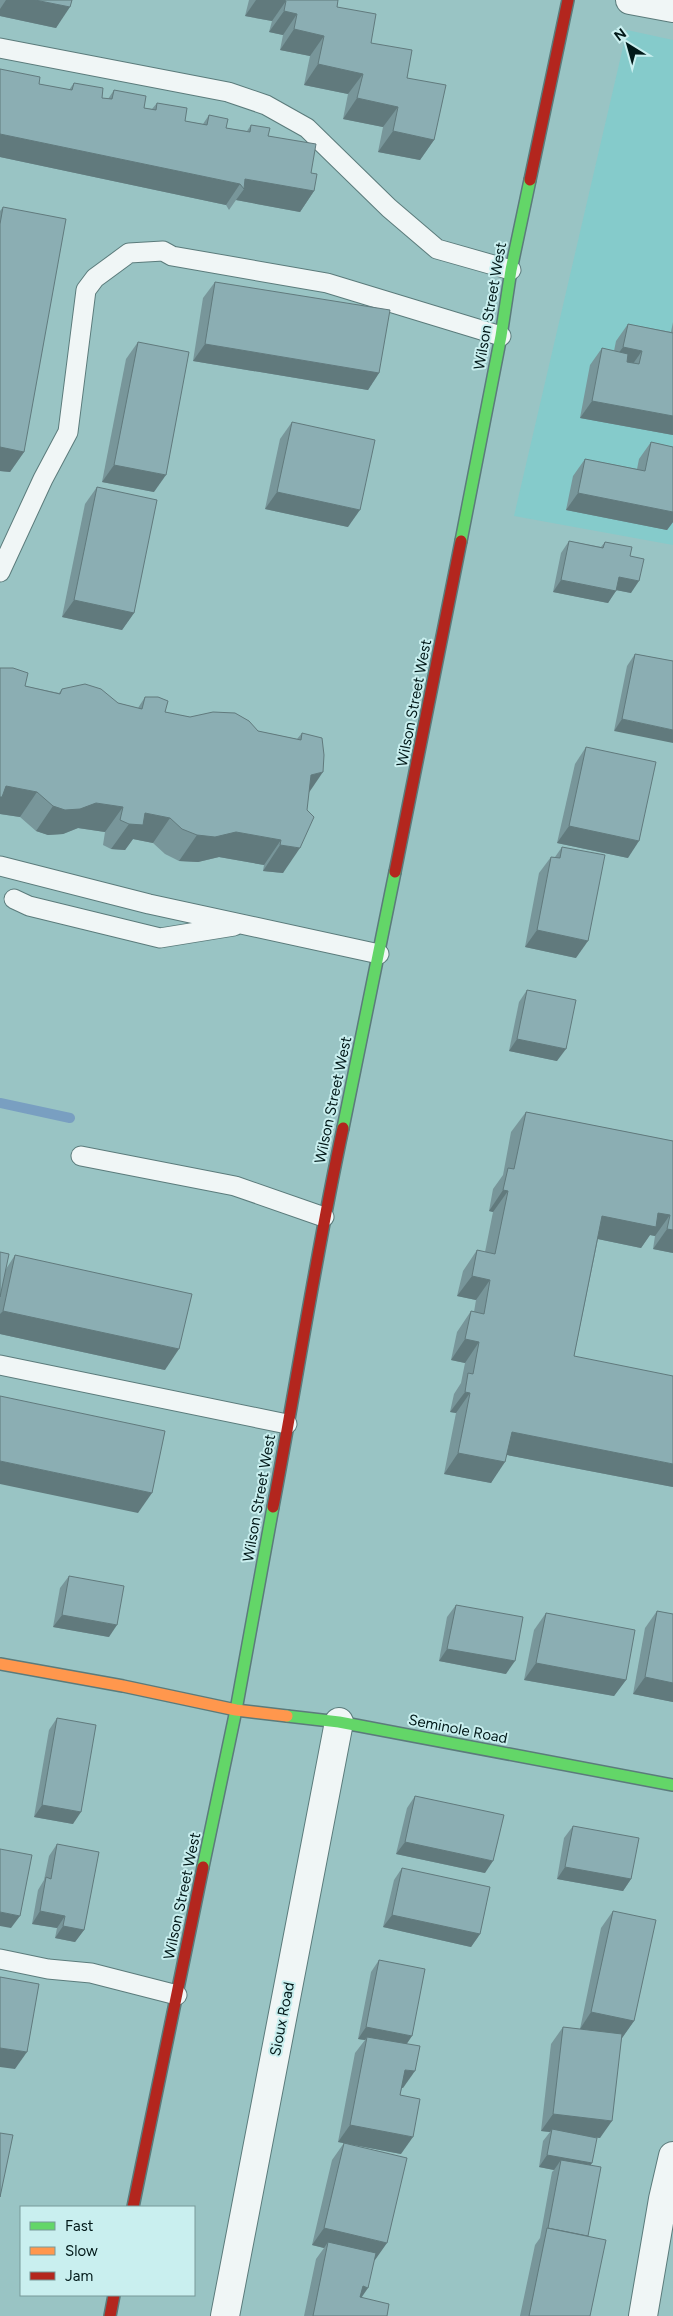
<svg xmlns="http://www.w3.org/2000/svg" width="673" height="2316" font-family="Figtree,sans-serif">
  <rect width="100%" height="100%" fill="#99c4c4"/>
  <path fill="#85cbcb" d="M627,30L673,40V545L514,516Z"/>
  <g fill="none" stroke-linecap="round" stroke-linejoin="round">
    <path stroke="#799fc1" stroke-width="10" d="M0,1103L70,1118"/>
    <g stroke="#5b7b7b" stroke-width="21">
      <g id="lane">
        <path d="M0,48L228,92L266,105L307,128L389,208L437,249L511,270"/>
        <path d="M0,572L43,479L68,432L86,290L95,278L129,253L163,251L172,256L327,283L501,336"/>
        <path d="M0,866L149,904L379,954"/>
        <path d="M14,899L29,906L160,938L234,926"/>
        <path d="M81,1156L235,1186L324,1217"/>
        <path d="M0,1365L287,1424"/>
        <path d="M0,1959L48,1969L91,1973L177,1995"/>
      </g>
    </g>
    <g stroke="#5b7b7b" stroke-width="30">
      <g id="street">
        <path d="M630,0L673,8"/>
        <path d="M225,2316L339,1722"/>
        <path d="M643,2316L663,2199L673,2156"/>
      </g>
    </g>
    <g stroke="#5b7b7b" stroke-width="14">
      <g id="fast">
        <path d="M461,541L501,336L511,270L530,180"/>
        <path d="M343,1128L395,872"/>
        <path d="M287,1716L339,1722L673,1785"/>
        <path d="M203,1867L236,1710L273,1507"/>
      </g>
    </g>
    <g stroke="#5b7b7b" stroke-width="14">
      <path id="slow" d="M0,1664L123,1686L236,1710L287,1716"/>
    </g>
    <g stroke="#5b7b7b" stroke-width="14">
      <g id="jam">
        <path d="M530,180L568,0"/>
        <path d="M395,872L461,541"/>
        <path d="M273,1507C297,1381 316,1253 343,1128"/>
        <path d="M133,2207L203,1867"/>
        <path d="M110,2316L114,2295"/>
      </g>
    </g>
    <use href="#lane" stroke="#f0f6f6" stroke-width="19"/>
    <use href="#street" stroke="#f0f6f6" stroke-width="28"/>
    <use href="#fast" stroke="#63d668" stroke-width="11"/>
    <use href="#slow" stroke="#ff974d" stroke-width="11"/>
    <use href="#jam" stroke="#b3261e" stroke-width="11"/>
  </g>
  <g fill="#78969a">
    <path d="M0,0H72L56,28L0,16Z"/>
    <path d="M249,0H338L337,7L371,43L407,78L434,140L420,160L378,152L383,127L343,119L348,94L304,85L310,56L280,50L283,35L269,32L272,21L245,16Z"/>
    <path d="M0,69L39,84L69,90L74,83L102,98L108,99L114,90L144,108L152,109L157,103L185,121L203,124L209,115L226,128L247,131L251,125L268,136L311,173L314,191L300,212L236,200L229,210L226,205L0,157Z"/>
    <path d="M3,207L24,452L10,472L0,471V211Z"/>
    <path d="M215,282L379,373L368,390L193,361L203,298Z"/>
    <path d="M673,322V435L580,418L590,365L602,348L614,351L616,341L628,324L671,332Z"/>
    <path d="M138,342L154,492L102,482L126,359Z"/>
    <path d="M292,422L348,527L265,509L280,439Z"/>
    <path d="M651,442L673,447V522L667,530L566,510L573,476L585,459L637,469L639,459Z"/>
    <path d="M97,487L134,613L122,630L62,617L85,504Z"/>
    <path d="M569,541L601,547L605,542L630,556L631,593L616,590L608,603L553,592L561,553Z"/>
    <path d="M635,654L673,661L614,731L627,666Z"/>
    <path d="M0,668L25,686L59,693L62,689L138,708L145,697L165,712L297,739L302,733L309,793L283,873L263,871L264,865L219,857L198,862L179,861L165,854L153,843L133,839L125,850L111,849L103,845L105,832L78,828L63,834L48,835L36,831L20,817L0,814Z"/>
    <path d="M586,747L628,858L557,843L575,764Z"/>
    <path d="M562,847L576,958L525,947L539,873L551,857H555Z"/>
    <path d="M527,990L557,1061L509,1051L519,1002Z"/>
    <path d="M526,1112L673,1141V1253L653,1249L655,1236L650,1235L641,1248L598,1239L574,1356L673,1487L507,1455L491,1483L444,1474L456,1413L450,1412L454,1394L461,1383L465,1363L451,1360L457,1332L471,1311L474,1312L476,1300L457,1296L463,1271L477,1250L485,1252L493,1212L489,1211L493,1189L503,1175L511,1132Z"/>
    <path d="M0,1252L6,1269L15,1255L165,1370L0,1334Z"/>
    <path d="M69,1576L109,1637L53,1627L60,1588Z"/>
    <path d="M456,1605L506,1674L439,1661L447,1617Z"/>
    <path d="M657,1611L673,1614V1702L633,1694L645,1628Z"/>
    <path d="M546,1613L626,1680L614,1696L524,1680L534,1630Z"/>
    <path d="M57,1718L73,1824L34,1817L49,1730Z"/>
    <path d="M415,1796L485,1873L396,1854L407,1808Z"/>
    <path d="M573,1826L631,1879L623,1891L557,1879L564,1838Z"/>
    <path d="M57,1844L84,1930L75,1942L55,1938L57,1928L32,1924L38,1890L44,1880L49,1856Z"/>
    <path d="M402,1868L480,1934L471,1947L383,1927L394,1880Z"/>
    <path d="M613,1911L634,2021L622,2038L600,2138L588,2137L592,2163L590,2165L588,2236L590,2316H520L535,2245L540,2238L552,2172L554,2170L539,2167L543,2141L550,2132L541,2131L551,2044L563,2027L580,2029L601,1928Z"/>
    <path d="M379,1960L406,2044L403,2088H402L400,2095L401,2154L354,2145L375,2260H374L361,2298L387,2316H304L316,2259L324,2248L312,2245L332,2160L344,2143L338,2142L355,2053L365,2040L358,2039L371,1972Z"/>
  </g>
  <g fill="#617a7d">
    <path d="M6,0H35L70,7L56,28L0,16V9Z"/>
    <path d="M256,0H283L286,1L272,21L245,16Z"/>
    <path d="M284,11L297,14L283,35L269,32Z"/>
    <path d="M294,29L324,36L310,56L280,50Z"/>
    <path d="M318,64L363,74L348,94L304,85Z"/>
    <path d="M357,98L398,107L383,127L343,119Z"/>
    <path d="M393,131L434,140L420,160L378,152Z"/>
    <path d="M0,134L240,184L226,205L0,157Z"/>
    <path d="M245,179L314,191L300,212L236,200L244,189Z"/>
    <path d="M205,344L379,373L368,390L193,361Z"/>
    <path d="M623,347L642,351L630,368L611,364Z"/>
    <path d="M592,401L673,416V435L580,418Z"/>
    <path d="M0,447L24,452L10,472L0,471Z"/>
    <path d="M114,465L166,475L154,492L102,482Z"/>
    <path d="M277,492L360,510L348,527L265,509Z"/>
    <path d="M578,493L673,512V522L667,530L566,510Z"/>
    <path d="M619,577L639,581L631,593L611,589Z"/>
    <path d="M561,580L616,591L608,603L553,592Z"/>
    <path d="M74,600L134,613L122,630L62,617Z"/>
    <path d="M622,719L673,730V743L614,731Z"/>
    <path d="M323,772L306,797L311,775Z"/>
    <path d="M6,786L37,792L20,817L0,814V795Z"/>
    <path d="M96,803L123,807L105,832L78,828L63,834L48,835L36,831L53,806Z"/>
    <path d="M145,813L170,818L153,843L133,839L125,850L111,849L129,824Z"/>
    <path d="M569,826L639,841L628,858L557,843Z"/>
    <path d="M236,832L281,840L264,865L219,857L198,862L179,861L197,835Z"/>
    <path d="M280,845L300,848L283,873L263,871Z"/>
    <path d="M537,930L588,941L576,958L525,947Z"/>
    <path d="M517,1039L566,1049L557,1061L509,1051Z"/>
    <path d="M503,1190L508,1191L493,1212L489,1211Z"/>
    <path d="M658,1213L670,1215L655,1236L650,1235L641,1248L588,1237L602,1216Z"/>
    <path d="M667,1229L673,1230V1253L653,1249Z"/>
    <path d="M472,1276L490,1280L476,1300L457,1296Z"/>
    <path d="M3,1311L179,1349L165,1370L0,1334V1314Z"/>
    <path d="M465,1339L479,1342L465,1363L451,1360Z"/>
    <path d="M465,1392L470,1393L456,1413L450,1412Z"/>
    <path d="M512,1432L673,1464V1487L497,1453Z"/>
    <path d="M458,1453L505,1462L491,1483L444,1474Z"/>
    <path d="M0,1461L152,1493L138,1513L0,1484Z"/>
    <path d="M62,1615L117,1625L109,1637L53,1627Z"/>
    <path d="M447,1649L515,1661L506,1674L439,1661Z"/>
    <path d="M536,1663L626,1680L614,1696L524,1680Z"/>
    <path d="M645,1677L673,1683V1702L633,1694Z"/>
    <path d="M42,1805L81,1812L73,1824L34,1817Z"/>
    <path d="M405,1842L493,1861L485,1873L396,1854Z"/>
    <path d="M565,1867L631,1879L623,1891L557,1879Z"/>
    <path d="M40,1911L65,1916L57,1928L32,1924Z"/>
    <path d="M0,1912L20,1916L11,1928L0,1926Z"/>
    <path d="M392,1915L480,1934L471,1947L383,1927Z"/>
    <path d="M63,1926L84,1930L75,1942L55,1938Z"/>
    <path d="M591,2012L634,2021L622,2038L580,2029Z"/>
    <path d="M366,2027L412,2036L404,2048L367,2037L365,2040L358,2039Z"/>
    <path d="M0,2048L27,2052L15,2069L0,2067Z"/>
    <path d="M405,2070L415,2071L403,2088L393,2086Z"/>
    <path d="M553,2114L612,2121L600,2138L551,2132L552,2129L550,2132L541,2131Z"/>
    <path d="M350,2125L413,2137L401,2154L338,2142Z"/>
    <path d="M547,2155L592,2163L583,2176L561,2160L554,2170L539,2167Z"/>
    <path d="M324,2228L387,2243L375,2260L327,2248L328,2242L324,2248L312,2245Z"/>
    <path d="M363,2286L368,2288L357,2304Z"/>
  </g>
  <g fill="#8baeb3" stroke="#617a7d">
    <path d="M35,0H72L70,7Z"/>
    <path d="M283,0H338L337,7L376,14L371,43L412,50L407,78L446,85L434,140L393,131L398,107L357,98L363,74L318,64L324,36L294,29L297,14L284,11L286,1Z"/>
    <path d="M0,69L40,77L39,84L72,90L74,83L103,88L102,98L112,99L114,90L146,96L144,108L156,110L157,103L187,108L185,121L207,125L209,115L228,119L226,128L250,132L251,125L270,128L268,136L316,144L311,173L317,174L314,191L245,179L244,189L240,184L0,134Z"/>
    <path d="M3,207L66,219L24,452L0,447V224Z"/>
    <path d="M215,282L390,310L379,373L205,344Z"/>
    <path d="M628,324L673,333V416L592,401L602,348L628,354L627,362L639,364L642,351L623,347Z"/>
    <path d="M138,342L189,352L166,475L114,465Z"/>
    <path d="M292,422L375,440L360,510L277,492Z"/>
    <path d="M651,442L673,447V512L578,493L585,459L645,471Z"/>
    <path d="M97,487L157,500L134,613L74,600Z"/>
    <path d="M569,541L603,548L605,542L632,547L630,556L644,559L639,581L619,577L616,591L561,580Z"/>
    <path d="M635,654L673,661V730L622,719Z"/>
    <path d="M0,668H13L28,673L25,686L60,694L62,689L85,684L101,689L118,703L142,709L145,697H158L168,701L165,712L190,717L213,712L235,713L249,721L258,731L301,740L302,733L322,738L324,755L323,772L311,775L307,810L314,817L300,848L280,845L281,840L236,832L215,837L197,835L182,829L170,818L145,813L143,825L129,824L120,820L123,807L96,803L80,809L65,810L53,806L37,792L6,786L2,797H0Z"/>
    <path d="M586,747L656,762L639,841L569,826Z"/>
    <path d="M562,847L605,855L588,941L537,930L551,857L560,858Z"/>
    <path d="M527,990L576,1000L566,1049L517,1039Z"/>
    <path d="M526,1112L673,1141V1230L667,1229L670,1215L658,1213L656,1227L602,1216L574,1356L673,1376V1464L512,1432L505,1462L458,1453L470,1393L465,1392L468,1373L473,1374L479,1342L465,1339L471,1311L484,1314L490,1280L472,1276L477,1250L495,1254L508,1191L503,1190L508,1168L514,1169Z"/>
    <path d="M0,1252L9,1254L0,1297Z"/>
    <path d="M15,1255L192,1294L179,1349L3,1311Z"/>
    <path d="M0,1396L165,1431L152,1493L0,1461Z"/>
    <path d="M69,1576L124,1586L117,1625L62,1615Z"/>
    <path d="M456,1605L523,1617L515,1661L447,1649Z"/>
    <path d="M657,1611L673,1614V1683L645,1677Z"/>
    <path d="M546,1613L635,1630L626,1680L536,1663Z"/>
    <path d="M57,1718L96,1725L81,1812L42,1805Z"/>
    <path d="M415,1796L504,1815L493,1861L405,1842Z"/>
    <path d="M573,1826L639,1838L631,1879L565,1867Z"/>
    <path d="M57,1844L99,1852L84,1930L63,1926L65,1916L40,1911L46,1877L51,1879Z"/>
    <path d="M0,1849L32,1855L20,1916L0,1912Z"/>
    <path d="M402,1868L490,1887L480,1934L392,1915Z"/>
    <path d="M613,1911L656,1920L634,2021L591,2012Z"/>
    <path d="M379,1960L425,1969L412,2036L366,2027Z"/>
    <path d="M0,1977L39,1984L27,2052L0,2048Z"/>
    <path d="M563,2027L622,2034L612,2121L553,2114Z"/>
    <path d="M367,2037L420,2046L415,2071L405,2070L400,2095L420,2099L413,2137L350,2125Z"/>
    <path d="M552,2129L597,2138L592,2163L547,2155Z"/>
    <path d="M0,2133L13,2135L0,2197Z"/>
    <path d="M344,2143L407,2158L387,2243L324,2228Z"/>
    <path d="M561,2160L601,2167L588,2236L548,2228Z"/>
    <path d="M547,2228L606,2240L590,2316H529Z"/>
    <path d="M328,2242L376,2253L368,2288L363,2286L360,2297L389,2304L387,2316H313Z"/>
  </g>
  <g text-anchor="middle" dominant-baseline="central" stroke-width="4" stroke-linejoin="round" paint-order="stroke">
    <g font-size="15" fill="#011818" stroke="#c9efef">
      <text transform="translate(490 306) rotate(-80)">Wilson Street West</text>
      <text transform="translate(414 703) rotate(-79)">Wilson Street West</text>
      <text transform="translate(333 1100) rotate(-78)">Wilson Street West</text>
      <text transform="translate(259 1498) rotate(-80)">Wilson Street West</text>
      <text transform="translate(458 1729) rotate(11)">Seminole Road</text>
      <text transform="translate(182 1896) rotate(-78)">Wilson Street West</text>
      <text transform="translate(282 2019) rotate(-79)">Sioux Road</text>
    </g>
  </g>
  <rect x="20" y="2206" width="175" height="90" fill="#c9efef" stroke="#799999"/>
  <rect x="30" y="2222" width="25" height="8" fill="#63d668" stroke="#799999"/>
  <text x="65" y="2231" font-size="15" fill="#011818">Fast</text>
  <rect x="30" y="2247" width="25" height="8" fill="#ff974d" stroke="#799999"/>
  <text x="65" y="2256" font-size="15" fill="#011818">Slow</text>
  <rect x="30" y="2272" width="25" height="8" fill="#b3261e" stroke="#799999"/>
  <text x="65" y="2281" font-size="15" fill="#011818">Jam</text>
  <g transform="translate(628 45) rotate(323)" stroke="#c9efef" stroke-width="4" paint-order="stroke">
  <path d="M0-4L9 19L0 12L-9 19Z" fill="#011818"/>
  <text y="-8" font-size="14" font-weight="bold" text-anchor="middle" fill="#011818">N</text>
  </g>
</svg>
